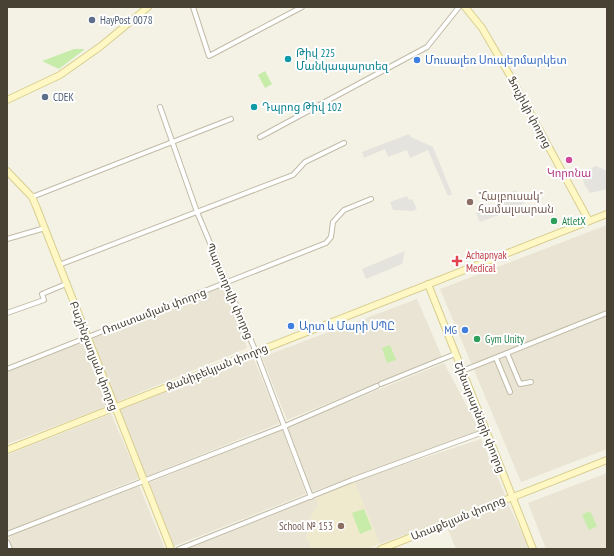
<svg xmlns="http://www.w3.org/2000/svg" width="614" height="556" font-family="'PT Sans Narrow','Noto Sans Armenian',sans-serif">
  <rect width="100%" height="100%" fill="#f4f2e5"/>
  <g fill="#e9e4d3">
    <path d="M607,225V449L521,482L440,289Z"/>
    <path d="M223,285L242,330L247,348L117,402L90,336Z"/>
    <path d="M417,299L442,357L287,420L262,357Z"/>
    <path d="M83,341L108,406L7,444V371Z"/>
    <path d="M253,357L280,423L145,477L118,410Z"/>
    <path d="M444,363L480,431L311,492L287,427Z"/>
    <path d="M111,414L139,478L7,532V455Z"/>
    <path d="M282,429L306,494L174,546L149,483Z"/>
    <path d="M481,439L506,497L380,544L354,481Z"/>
    <path d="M607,473V549H546L528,503Z"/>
    <path d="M139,486L165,549H13L8,536Z"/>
    <path d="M316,497L318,505L312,514L306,538L312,549H187Z"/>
    <path d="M507,502L530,549H456L446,525Z"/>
  </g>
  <path fill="#efe9ce" d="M354,481L380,544L367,549H312L306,538L312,514L318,505L316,497Z"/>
  <g fill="#c7ecaa">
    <path d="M74,49H85L59,69L42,61Z"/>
    <path d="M265,71L272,84L265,88L258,75Z"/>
    <path d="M390,345L396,360L387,363L382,348Z"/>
    <path d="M364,509L372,529L360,534L352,513Z"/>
    <path d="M590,511L597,526L589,530L582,515Z"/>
  </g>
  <g fill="#e5e3de">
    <path d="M409,134L411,137L433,147L452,194L448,196L428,150L410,158L407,150L388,157L385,149L364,158L362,152Z"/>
    <path d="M596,166L607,171V189L590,193L584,184L583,179L587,171Z"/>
    <path d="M516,190L524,203L515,209L480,222L476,213L510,199L508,193Z"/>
    <path d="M407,196L409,200L412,199L417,209L413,211L393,210L390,202Z"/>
    <path d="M405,251L402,264L366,279L362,269Z"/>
  </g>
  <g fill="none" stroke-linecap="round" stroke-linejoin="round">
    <g stroke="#c1bba7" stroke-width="6">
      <g id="street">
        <path d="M193,7L209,56L302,7"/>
        <path d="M160,107L197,212L258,357L311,497"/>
        <path d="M260,137L427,47L459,7"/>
        <path d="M32,197L231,119"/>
        <path d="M7,239L45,228"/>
        <path d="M59,265L293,175L305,162L344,143"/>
        <path d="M7,313L44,300L42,294L66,284"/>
        <path d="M507,353L520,384L531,382"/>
        <path d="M496,358L510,392"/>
        <path d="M7,369L326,243L331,237L333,222L344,210L371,199"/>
        <path d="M462,371L607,313"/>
        <path d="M381,384L455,354"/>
        <path d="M7,534L285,426L377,386"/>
        <path d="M7,542L10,549"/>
        <path d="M179,549L352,480L486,431"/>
      </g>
    </g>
    <g stroke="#d8ce91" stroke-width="8">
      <g id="secondary">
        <path d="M465,7L482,28L509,74L589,221"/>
        <path d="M7,100L60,75L101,46L148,7"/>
        <path d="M7,171L32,197L36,206L171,549"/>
        <path d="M428,284L533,549"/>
        <path d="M7,450L607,214"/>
        <path d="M381,549L607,460"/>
      </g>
    </g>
    <use href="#street" stroke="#fff" stroke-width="4"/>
    <use href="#secondary" stroke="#fff8c5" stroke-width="6"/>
  </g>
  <g fill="#5c6f8a" stroke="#fff" stroke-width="1.5">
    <circle cx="92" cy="20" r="4"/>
    <circle cx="45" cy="97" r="4"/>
  </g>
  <g fill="#0f9aa8" stroke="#fff" stroke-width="1.5">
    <circle cx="288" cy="59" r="4"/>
    <circle cx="254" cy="107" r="4"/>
  </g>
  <g fill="#3f7fe0" stroke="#fff" stroke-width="1.5">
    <circle cx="417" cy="60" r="4"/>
    <circle cx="291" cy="326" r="4"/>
    <circle cx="465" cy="330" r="4"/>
  </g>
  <circle fill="#d1479c" stroke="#fff" stroke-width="1.5" cx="569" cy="160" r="4"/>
  <g fill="#8d6e63" stroke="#fff" stroke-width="1.5">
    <circle cx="470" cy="202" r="4"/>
    <circle cx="341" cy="526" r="4"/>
  </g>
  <g fill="#2e9e5b" stroke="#fff" stroke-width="1.5">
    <circle cx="554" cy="221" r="4"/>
    <circle cx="477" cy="339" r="4"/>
  </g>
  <path fill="#e0444e" stroke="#fff" stroke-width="1.5" d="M455 255h4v4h4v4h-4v4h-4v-4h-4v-4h4z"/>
  <g text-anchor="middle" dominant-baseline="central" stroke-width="4" stroke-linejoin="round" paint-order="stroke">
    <g font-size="11" fill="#4e5e75" stroke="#fff" text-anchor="start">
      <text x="100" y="20">HayPost 0078</text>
      <text x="53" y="97">CDEK</text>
    </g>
    <g font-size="11" fill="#0d838f" stroke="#fff" text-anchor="start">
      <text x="296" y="53">Թիվ 225<tspan x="296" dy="13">Մանկապարտեզ</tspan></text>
      <text x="262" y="107">Դպրոց Թիվ 102</text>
    </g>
    <g font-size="11" fill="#366cbe" stroke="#fff" text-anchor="start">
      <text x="425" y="60">Մուսալեռ Սուպերմարկետ</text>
      <text x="299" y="326">Արտ և Մարի ՍՊԸ</text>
      <text x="457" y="330" text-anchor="end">MG</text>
    </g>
    <g font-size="11" fill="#484234" stroke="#fff">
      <text transform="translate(530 112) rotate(62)">Ֆուչիկի փողոց</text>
      <text transform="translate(230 291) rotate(67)">Պարսողովի փողոց</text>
      <text transform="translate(154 311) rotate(-21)">Ռուստամյան փողոց</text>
      <text transform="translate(94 356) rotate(69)">Բաշինջաղյան փողոց</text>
      <text transform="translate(217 367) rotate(-22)">Ջանիբեկյան փողոց</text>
      <text transform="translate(480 417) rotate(68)">Շինարարների փողոց</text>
      <text transform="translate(458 518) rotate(-22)">Առաքելյան փողոց</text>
    </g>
    <g font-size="11" fill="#b23c85" stroke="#fff">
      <text x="569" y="173">Կորոնա</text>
    </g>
    <g font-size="11" fill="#785e54" stroke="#fff" text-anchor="start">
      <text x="478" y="196">"Հայբուսակ"<tspan x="478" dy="13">համալսարան</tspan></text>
      <text x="333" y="526" text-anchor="end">School № 153</text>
    </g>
    <g font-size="11" fill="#27864d" stroke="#fff" text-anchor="start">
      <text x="562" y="221">AtletX</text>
      <text x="485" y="339">Gym Unity</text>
    </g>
    <g font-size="11" fill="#be3a42" stroke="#fff" text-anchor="start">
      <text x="466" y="255">Achapnyak<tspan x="466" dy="13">Medical</tspan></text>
    </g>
  </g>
  <rect width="614" height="556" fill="none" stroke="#484234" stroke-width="16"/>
</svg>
